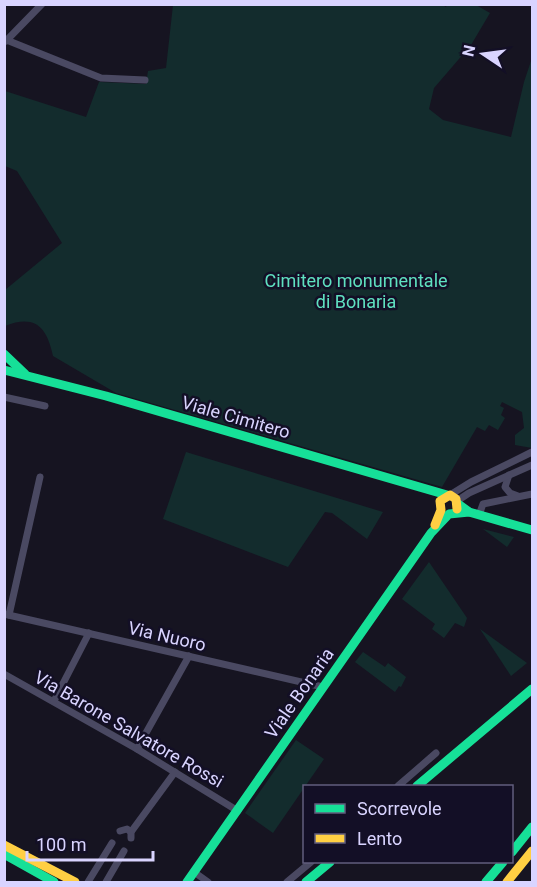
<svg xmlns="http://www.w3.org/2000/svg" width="537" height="887" font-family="Roboto,sans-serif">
  <rect width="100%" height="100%" fill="#161421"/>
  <g fill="#132c2d">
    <path d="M441,4L446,7L447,5H476L490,13L471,45L434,88L429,109L443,120L511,137L524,82L532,58V448L515,445V435L524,428L522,412L502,402L500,406L504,408L501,415L505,418L498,430L489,425L485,431L477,427L442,487L116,393L53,356C47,327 35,314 5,326V290L62,243L17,171L5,166V91L86,117L99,82L146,84L148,71L166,68L173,5Z"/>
    <path d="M186,452L383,512L367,539L332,513L325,512L288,567L163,519Z"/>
    <path d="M483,529L514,537L507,547Z"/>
    <path d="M429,562L467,618L464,627L455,623L444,638L432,629L435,624L402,599Z"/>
    <path d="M480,629L527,663L511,676Z"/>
    <path d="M363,652L385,667L388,663L406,677L401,687L399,686L395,692L355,662Z"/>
    <path d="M296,740L324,759L273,833L245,813Z"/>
  </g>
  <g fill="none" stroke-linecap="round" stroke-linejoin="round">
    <g stroke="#4a4962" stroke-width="7">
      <path d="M4,39L101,78L145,80"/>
      <path d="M6,41L42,4"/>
      <path d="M4,397L45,406"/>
      <path d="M509,475L505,487L510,493L518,496"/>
      <path d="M450,495L471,482L532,452"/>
      <path d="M457,501L469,493L532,465"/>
      <path d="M479,515L483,504L532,494"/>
      <path d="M4,614L323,687"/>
      <path d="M9,615L40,477"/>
      <path d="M4,674L137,749L238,811"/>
      <path d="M54,701L89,633"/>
      <path d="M137,749L189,656"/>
      <path d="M398,786L436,753"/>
      <path d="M120,831L127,829L131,832"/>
      <path d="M131,838V832L175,772"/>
      <path d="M194,872L208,882"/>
      <path d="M88,882L112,843"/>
      <path d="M106,882L124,851"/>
      <path d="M287,882L311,862"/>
    </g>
    <g stroke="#16e098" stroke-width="9">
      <path d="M4,354L25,374"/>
      <path d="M4,370L106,396L447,495"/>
      <path d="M458,504L469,512L532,530"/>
      <path d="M417,786L532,689"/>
      <path d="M512,852L532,827"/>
      <path d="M4,854L54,882"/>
      <path d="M187,882L431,533L449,514L469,512"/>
      <path d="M306,882L330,862"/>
      <path d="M486,882L503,862"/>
    </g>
    <g stroke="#ffcf43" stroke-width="9">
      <path d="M435,525L441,510L440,501L450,495L456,499L457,509"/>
      <path d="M4,845L75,882"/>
      <path d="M507,882L532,851"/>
    </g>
  </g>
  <g text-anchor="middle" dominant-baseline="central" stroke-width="5" stroke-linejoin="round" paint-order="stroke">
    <g font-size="18" fill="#5fe0c0" stroke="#130f26">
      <text x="356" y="280">Cimitero monumentale<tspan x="356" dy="21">di Bonaria</tspan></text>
    </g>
    <g font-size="18" fill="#d9d4ff" stroke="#130f26">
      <text transform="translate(236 417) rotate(16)">Viale Cimitero</text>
      <text transform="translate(167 636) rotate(13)">Via Nuoro</text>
      <text transform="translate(299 693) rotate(-55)">Viale Bonaria</text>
      <text transform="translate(129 729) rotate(30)">Via Barone Salvatore Rossi</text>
    </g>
  </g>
  <rect width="537" height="887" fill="none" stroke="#d9d4ff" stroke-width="12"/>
  <rect x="303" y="785" width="210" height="78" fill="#130f26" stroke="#625e7d" stroke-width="1.5"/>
  <rect x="315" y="804" width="30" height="9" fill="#16e098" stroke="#625e7d" stroke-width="1.5"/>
  <text x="357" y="815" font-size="18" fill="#d9d4ff">Scorrevole</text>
  <rect x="315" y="834" width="30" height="9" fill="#ffcf43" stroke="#625e7d" stroke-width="1.5"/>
  <text x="357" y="845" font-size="18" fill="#d9d4ff">Lento</text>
  <g transform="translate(483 54) rotate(283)" stroke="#130f26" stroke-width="4.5" paint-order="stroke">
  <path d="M0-4.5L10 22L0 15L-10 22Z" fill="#d9d4ff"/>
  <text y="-9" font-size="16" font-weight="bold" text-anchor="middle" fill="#d9d4ff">N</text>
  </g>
  <path d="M27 851v9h126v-9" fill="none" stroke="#d9d4ff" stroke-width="3"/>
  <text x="36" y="851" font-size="18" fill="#d9d4ff" stroke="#130f26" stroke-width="4.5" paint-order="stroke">100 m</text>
</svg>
